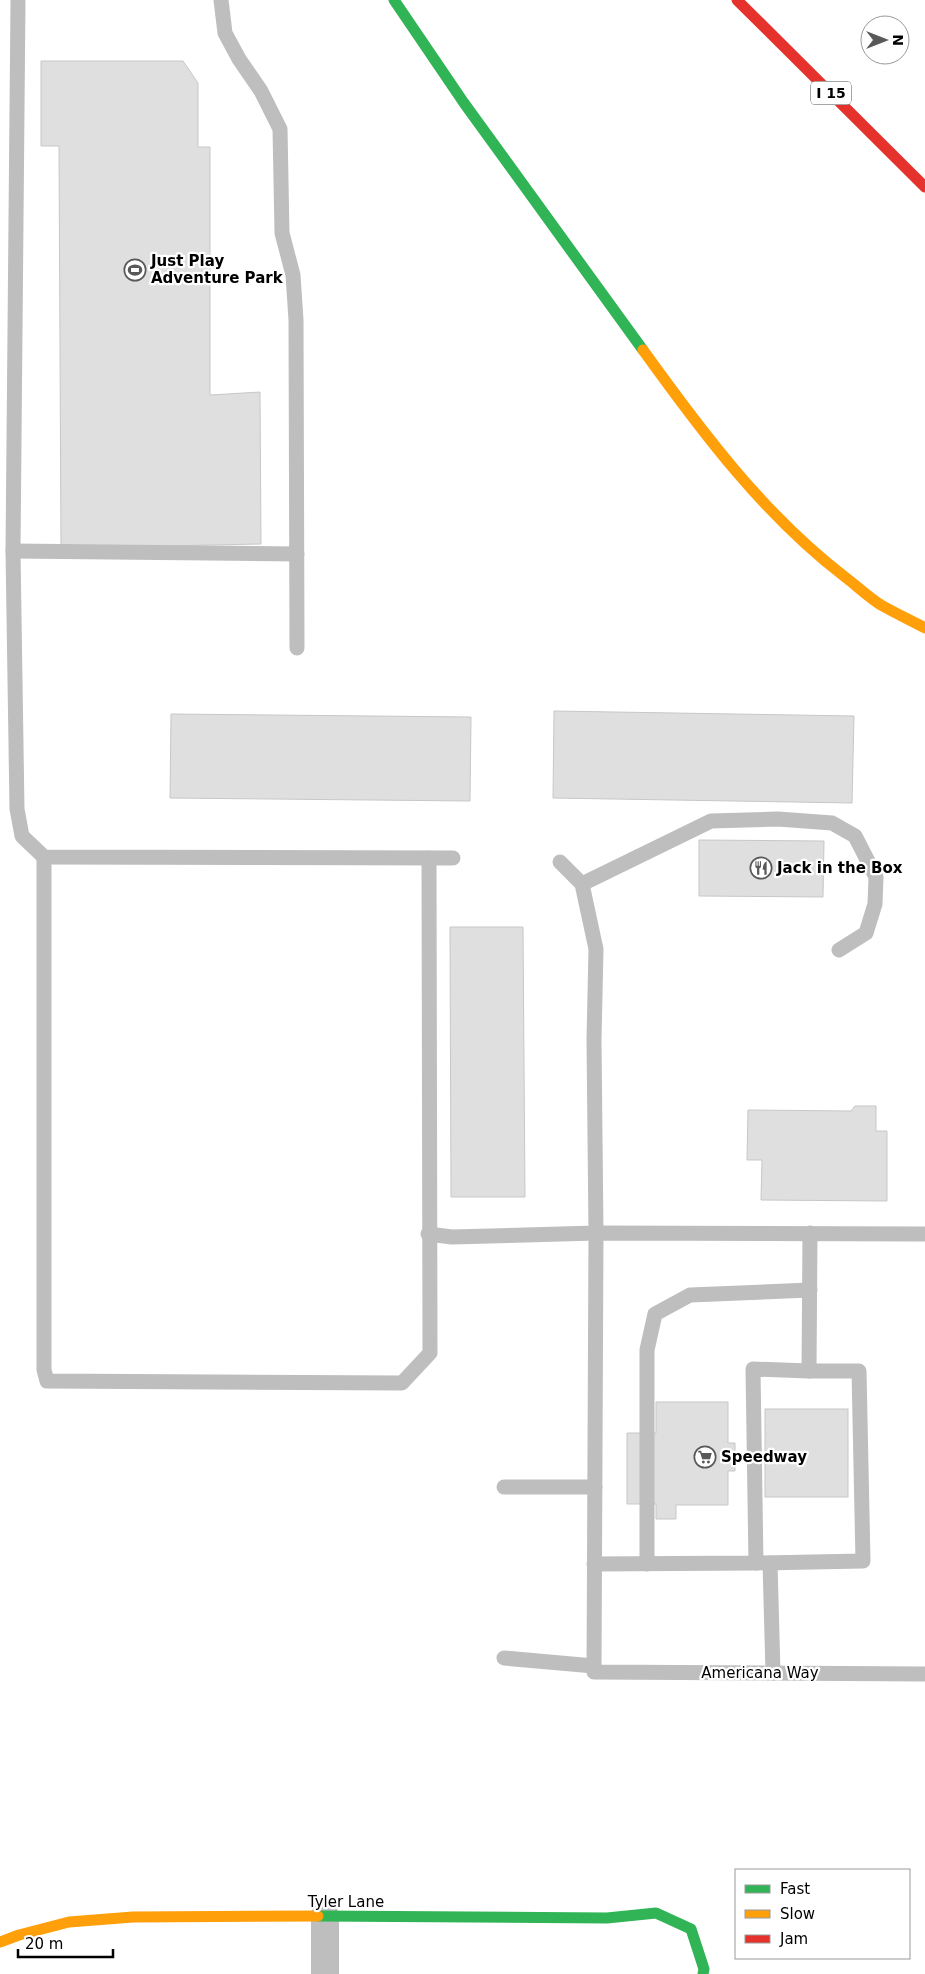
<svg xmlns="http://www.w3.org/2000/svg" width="925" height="1974" font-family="'DejaVu Sans',sans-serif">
  <rect width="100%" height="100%" fill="#fff"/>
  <g fill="#dfdfdf" stroke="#c7c7c7">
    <path d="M41,61H183L198,83V147H210V395L260,392L261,544L61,548L59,146H41Z"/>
    <path d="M554,711L854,716L852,803L553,798Z"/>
    <path d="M171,714L471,717L470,801L170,798Z"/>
    <path d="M699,840L824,841L823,897L699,896Z"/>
    <path d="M450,927H523L525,1197H451Z"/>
    <path d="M855,1106H876V1131H887V1201L761,1200L762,1160H747L748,1110L851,1111Z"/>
    <path d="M656,1402H728V1443H735V1471H728V1505H676V1519H656V1504H627V1433H656Z"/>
    <rect x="765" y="1409" width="83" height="88"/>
  </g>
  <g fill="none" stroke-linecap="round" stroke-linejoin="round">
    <g stroke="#bebebe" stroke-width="15">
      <path d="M18,0L13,551L17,809L22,836L44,857L453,858"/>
      <path d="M221,0L225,33L239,59L261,91L280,129L282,233L293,275L296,320L297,648"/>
      <path d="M13,551L297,554"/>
      <path d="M44,857V1370L47,1381L402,1383L430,1353L429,858"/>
      <path d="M582,884L711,821L778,819L832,823L855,836L876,877L875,904L866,933L839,950"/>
      <path d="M428,1234L452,1237L596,1233L594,1040L596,949L582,884L560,862"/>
      <path d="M925,1234L596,1233L594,1672L925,1674"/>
      <path d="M504,1487H595"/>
      <path d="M756,1563L863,1561L859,1371H809"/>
      <path d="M770,1563L773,1673"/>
      <path d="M594,1564L756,1563L753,1369L809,1371L810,1233"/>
      <path d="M647,1564V1350L655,1314L690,1295L810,1290"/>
      <path d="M504,1658L594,1666"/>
    </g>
    <path stroke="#bebebe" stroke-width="28" d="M325,1974V1916"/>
    <g stroke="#30b455" stroke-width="11">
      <path d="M394,0L464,103L643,350"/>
      <path d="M318,1916L607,1918L656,1913L691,1929L704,1969L703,1974"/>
    </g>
    <g stroke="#ff9f0a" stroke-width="11">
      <path d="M643,350C702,432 764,515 845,577C857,586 868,597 881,605C895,613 910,620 925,628"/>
      <path d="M0,1942L19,1935L69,1922L133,1917L318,1916"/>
    </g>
    <path stroke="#e5322d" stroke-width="11" d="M737,0L925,187"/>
  </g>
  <defs>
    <g id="stadium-ring" transform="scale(1.125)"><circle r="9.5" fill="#fff" stroke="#595959" stroke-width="1.5"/><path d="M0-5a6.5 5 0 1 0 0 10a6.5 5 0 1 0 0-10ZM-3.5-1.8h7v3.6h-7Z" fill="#595959"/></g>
    <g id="restaurant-ring" transform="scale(1.125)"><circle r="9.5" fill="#fff" stroke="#595959" stroke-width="1.5"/><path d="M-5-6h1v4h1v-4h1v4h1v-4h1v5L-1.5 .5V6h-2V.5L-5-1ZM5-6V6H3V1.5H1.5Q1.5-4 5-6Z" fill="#595959"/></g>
    <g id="supermarket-ring" transform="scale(1.125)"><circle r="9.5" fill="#fff" stroke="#595959" stroke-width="1.5"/><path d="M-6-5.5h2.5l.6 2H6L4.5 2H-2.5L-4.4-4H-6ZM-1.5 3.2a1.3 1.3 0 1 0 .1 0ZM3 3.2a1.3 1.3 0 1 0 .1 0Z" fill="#595959"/></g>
  </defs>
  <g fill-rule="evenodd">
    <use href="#stadium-ring" x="135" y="270"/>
    <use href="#restaurant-ring" x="761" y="868"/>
    <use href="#supermarket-ring" x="705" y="1457"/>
  </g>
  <g text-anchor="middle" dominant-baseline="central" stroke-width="4.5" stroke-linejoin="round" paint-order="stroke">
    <rect fill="#fff" stroke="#4c4c4c" stroke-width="1" x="811" y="81.5" width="40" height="23" rx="4"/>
    <g font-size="14" font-weight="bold" fill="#000">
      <text x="831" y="93">I 15</text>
    </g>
    <g font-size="15" font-weight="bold" fill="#000" stroke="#fff" text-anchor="start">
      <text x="151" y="261">Just Play<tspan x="151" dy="17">Adventure Park</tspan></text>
      <text x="777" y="868">Jack in the Box</text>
      <text x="721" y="1457">Speedway</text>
    </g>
    <g font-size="15" fill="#000" stroke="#fff">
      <text x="760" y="1673">Americana Way</text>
      <text x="346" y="1902">Tyler Lane</text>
    </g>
  </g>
  <rect x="735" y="1869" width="175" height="90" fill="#ffffff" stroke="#999999"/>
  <rect x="745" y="1885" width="25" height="8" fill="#30b455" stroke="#999999"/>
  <text x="780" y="1894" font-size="15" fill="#000000">Fast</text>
  <rect x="745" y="1910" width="25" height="8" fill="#ff9f0a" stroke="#999999"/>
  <text x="780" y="1919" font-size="15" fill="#000000">Slow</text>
  <rect x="745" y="1935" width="25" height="8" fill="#e5322d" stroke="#999999"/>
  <text x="780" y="1944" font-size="15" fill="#000000">Jam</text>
  <g transform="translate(885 40) rotate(90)"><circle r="24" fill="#ffffff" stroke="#999999"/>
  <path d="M0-4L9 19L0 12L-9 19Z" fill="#595959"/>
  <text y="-8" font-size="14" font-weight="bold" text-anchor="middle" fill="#000000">N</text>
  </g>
  <path d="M18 1949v8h95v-8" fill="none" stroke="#000000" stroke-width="2.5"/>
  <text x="25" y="1949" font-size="15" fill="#000000" stroke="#ffffff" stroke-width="4" paint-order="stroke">20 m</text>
</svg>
